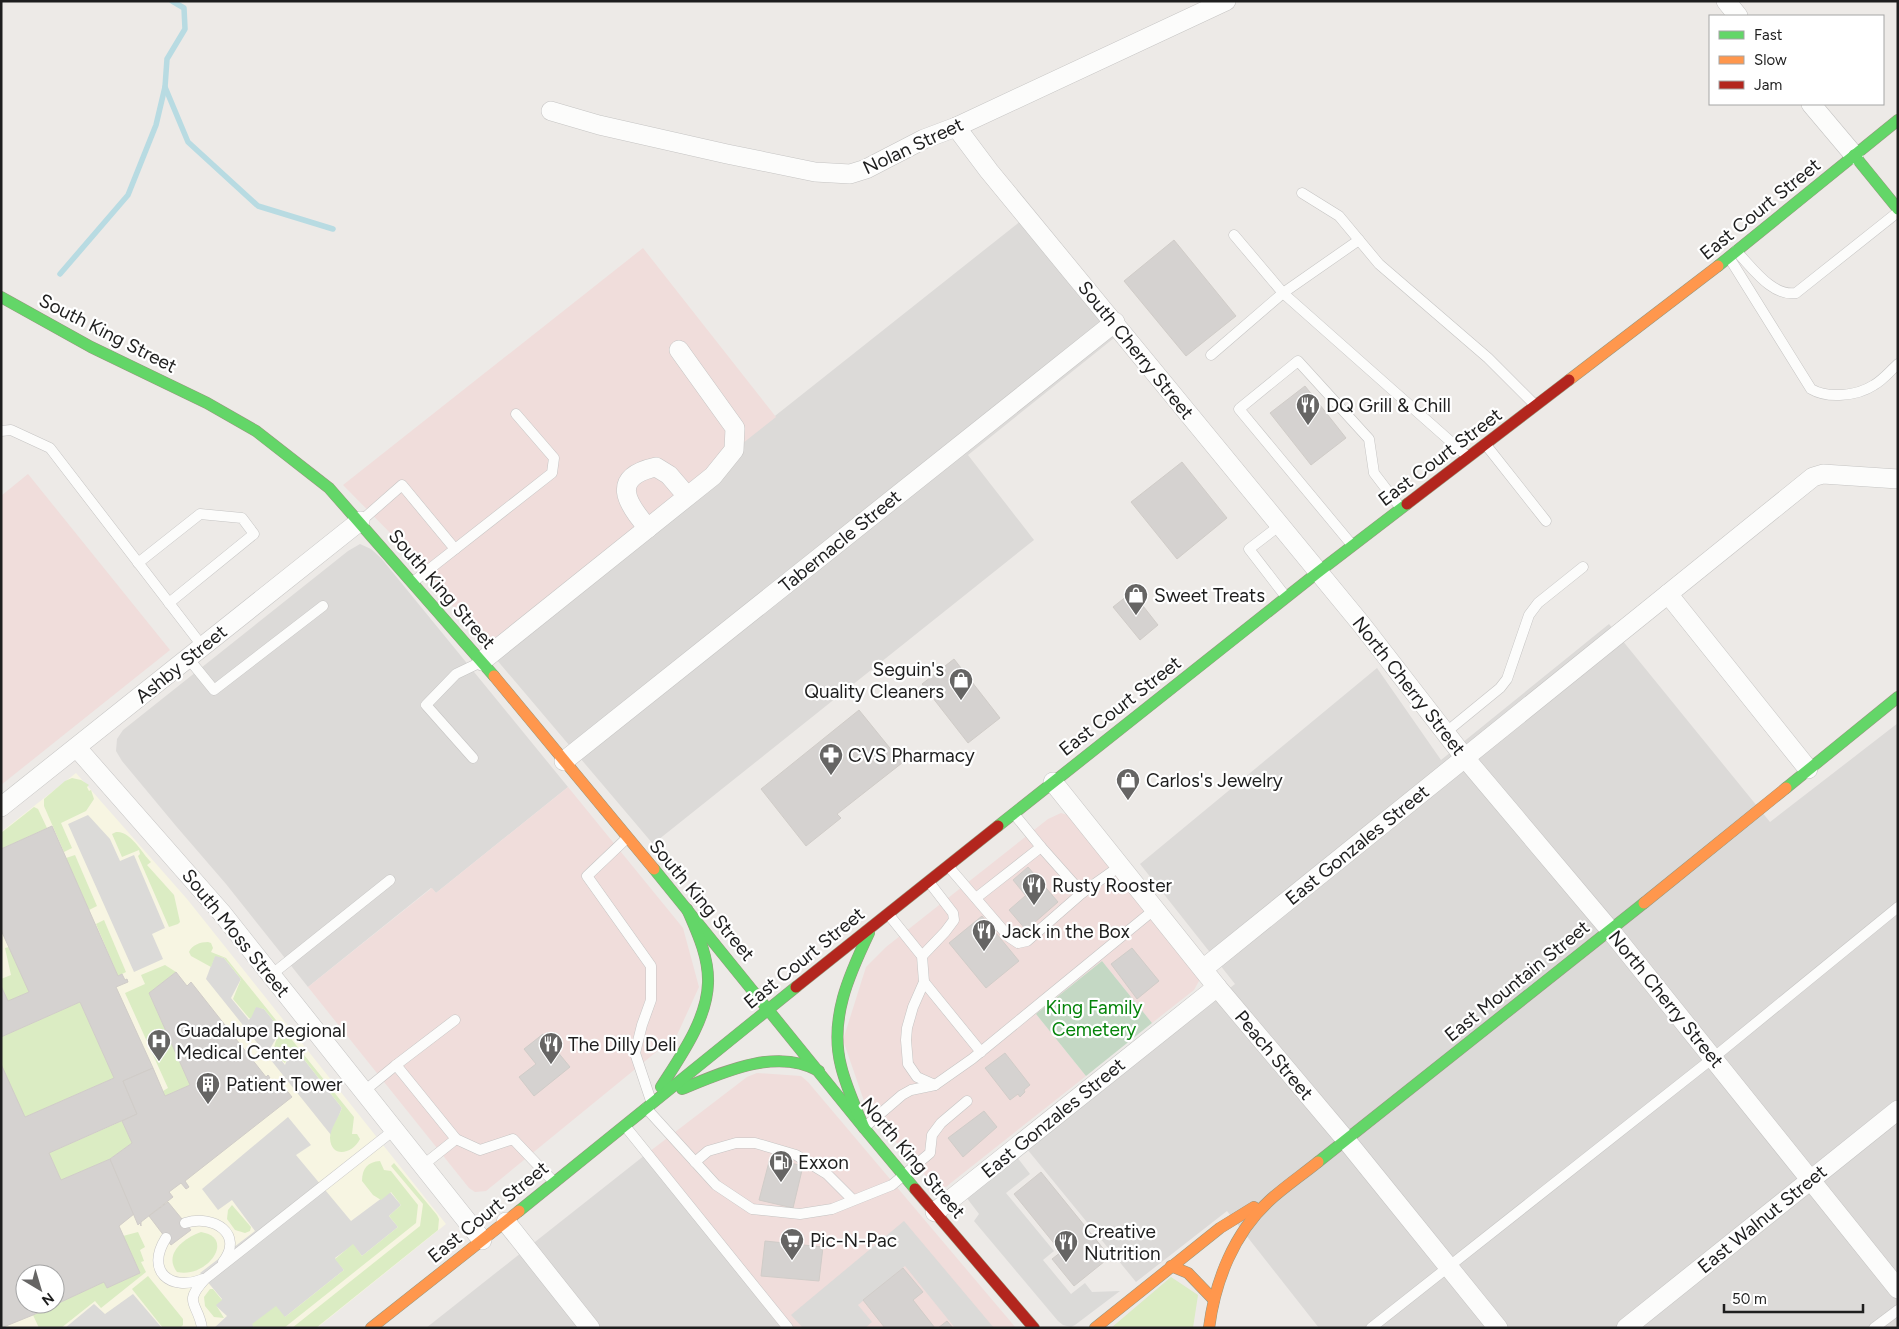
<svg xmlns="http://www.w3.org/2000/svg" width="1899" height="1329" font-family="Figtree,sans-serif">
  <rect width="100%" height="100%" fill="#edeae7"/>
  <g fill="#dcdad8">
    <path d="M1022,220L1119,334L968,455L1034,540L653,844L485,646Z"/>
    <path d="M360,544L371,549L381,558L568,787L436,893L431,888L308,987L226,884L176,826L122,761L116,751L117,739L123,730L348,551Z"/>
    <path d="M1609,624L1770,822L1898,723V1328H1319L1227,1211L1136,1282L1027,1149L1235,984L1140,864L1377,668L1441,760Z"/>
    <path d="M645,1155L781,1328H426Z"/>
  </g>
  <g fill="#f0dddb">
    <path d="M643,248L776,417L485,646L404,547L343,485Z"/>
    <path d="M28,474L170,650L1,785V496Z"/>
    <path d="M568,787L683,928L699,987L677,1035L486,1191L475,1192L469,1188L308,987L432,888L436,893Z"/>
    <path d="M1061,813L1071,816L1200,977L1199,981L1194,990L1152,1023L1102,961L1036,1014L1086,1076L952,1182L946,1187H936L895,1141L864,1101L843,1040L866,967L886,947L1048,819Z"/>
    <path d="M757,1073L801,1076L808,1082L1016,1328H781L645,1155L747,1077Z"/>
  </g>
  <path fill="#f7f5e2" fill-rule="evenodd" d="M76,773L187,899L446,1224L317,1328H1V832ZM25,1274H55V1304H25Z"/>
  <g fill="#dbdad8">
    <path d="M88,815L110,839L120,861L134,855L165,928L152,934L163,959L134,972L68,824Z"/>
    <path d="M215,955L224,958L241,979L231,998L249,1020L256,1006L264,1009L281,1030L271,1047L285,1065L291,1050L299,1053L342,1108L331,1135L206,979Z"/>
    <path d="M288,1117L311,1145L296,1155L351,1221L390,1192L401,1205L389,1216L398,1227L362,1256L353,1245L335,1258L344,1270L285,1317L253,1326L254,1328H214L227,1316L215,1305L222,1299L200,1273L255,1231L232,1200L218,1210L202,1189Z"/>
    <path d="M1017,1157L1030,1174L1006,1193L1054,1251L1043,1260L1071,1294L1085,1283L1092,1292L1120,1291L1075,1325L1071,1327L1063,1325L1058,1321L974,1221L979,1214L966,1197Z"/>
    <path d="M904,1221L994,1328H955L905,1266L858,1305L872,1322L865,1328H803L791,1315Z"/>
    <path d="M133,1294L162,1328H65L94,1304L105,1314Z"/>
  </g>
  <g fill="#dbecc3">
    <path d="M72,778L81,780L89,785L87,787L89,791L91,790L94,799L86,811L61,823L72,848L64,852L44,806V799L65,781Z"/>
    <path d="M34,807L38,809L47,828L1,849V833Z"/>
    <path d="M116,832C130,830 142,853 151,862L147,865L174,895L180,922L178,924L169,927L138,856L140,854L139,850L122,857L112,834Z"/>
    <path d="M75,855L97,906L89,910L66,858Z"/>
    <path d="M104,920L126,972L118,976L96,924Z"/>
    <path d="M208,942L211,943L213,948L211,952L226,958L354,1117L352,1134H357L360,1139C353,1154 331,1159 330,1138C330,1129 339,1117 342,1108L299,1053L291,1050L285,1063C270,1049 273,1048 281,1030L264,1009L256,1007L251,1018H249L233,999L241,979L224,958L215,956L211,967L191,956L189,952C192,945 200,942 208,942Z"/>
    <path d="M9,947L29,992L8,1001L1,986V979L11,975L5,948Z"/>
    <path d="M165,965L176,972L149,993L190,1085L165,1096L163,1091L168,1088L125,993L145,984L141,975Z"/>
    <path d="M80,1002L114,1078L25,1117L1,1064V1037Z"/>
    <path d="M122,1121L132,1143L110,1159L61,1180L49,1153Z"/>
    <path d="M380,1161L384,1170L391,1171L418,1205L416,1223L284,1328H254L252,1324L276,1306L285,1317L344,1270L335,1259L353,1244L362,1256L398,1227L389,1216L401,1205L391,1192L381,1200L373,1195L362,1181C362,1168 368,1162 380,1161Z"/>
    <path d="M394,1163L437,1215L439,1219L438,1230L316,1328H292L420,1226L423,1204L391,1166Z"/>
    <path d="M232,1205L251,1227L250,1231L245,1233L235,1230L227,1219L228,1210Z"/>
    <path d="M138,1232L145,1247L140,1250L144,1261L141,1262L146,1272L101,1308L95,1301L61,1328H39L33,1315L104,1282L107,1288L140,1273L123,1236Z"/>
    <path d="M201,1232C237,1238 206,1279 177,1272C163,1254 184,1238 201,1232Z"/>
    <path d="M148,1276L183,1319V1325L180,1328H163L132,1289Z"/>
    <path d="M1171,1277L1198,1295L1193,1328H1111Z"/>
    <path d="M210,1289H213L222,1300L216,1305L224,1318L214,1317L205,1306L204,1297Z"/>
  </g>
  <path fill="#c4d8c4" d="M1102,961L1152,1023L1086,1076L1036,1014Z"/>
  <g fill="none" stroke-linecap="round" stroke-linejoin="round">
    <g stroke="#b8dbe2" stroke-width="5.5">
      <path d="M165,87L188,142L258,206L333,229"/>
      <path d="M60,274L128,195L156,125L165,87L167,59L185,29L184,8L172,1"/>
    </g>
  </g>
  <g fill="#d5d2d0" stroke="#d0ccc8" fill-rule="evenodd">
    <path d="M1174,240L1236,316L1186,356L1124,281Z"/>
    <path d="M1305,386L1346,438L1311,465L1270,413Z"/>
    <path d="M1182,462L1227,518L1177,559L1131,502Z"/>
    <path d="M1132,592L1158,625L1140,640L1113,607Z"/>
    <path d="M954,659L1000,718L968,743L922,684Z"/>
    <path d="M859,710L902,763L837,814L841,818L806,846L761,789Z"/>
    <path d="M52,826L118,976L122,974L125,980L127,979L128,982L116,987L153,1068L123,1081L137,1114L49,1153L61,1180L110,1159L134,1214L119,1226L140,1273L107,1288L104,1282L33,1315L1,1328V1064L25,1117L114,1078L80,1002L1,1037V986L8,1001L29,992L1,930V849ZM25,1274H55V1304H25Z"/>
    <path d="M1028,867L1041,882L1026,896L1013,880Z"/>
    <path d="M1041,882L1058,902L1026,930L1009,910Z"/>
    <path d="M982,916L1019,961L986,988L949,943Z"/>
    <path d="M1132,948L1159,981L1137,999L1111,964Z"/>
    <path d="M176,972L187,986L191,982L266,1077L268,1075L270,1078L268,1080L273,1086L279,1081L292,1097L185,1181L189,1187L186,1189L181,1183L169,1192L173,1197L141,1222V1226L140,1223L138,1225L110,1159L132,1143L122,1121L137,1114L123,1081L153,1068L165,1096L190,1085L149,993Z"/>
    <path d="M543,1034L570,1067L534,1096L519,1077L536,1064L524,1049Z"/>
    <path d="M1005,1053L1030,1085L1024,1090L1025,1092L1020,1097L1018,1094L1010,1100L985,1068Z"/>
    <path d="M984,1111L997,1127L963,1157L948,1138Z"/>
    <path d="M770,1158L803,1166L793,1208L759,1200Z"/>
    <path d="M1041,1172L1110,1257L1074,1286L1052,1259L1061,1252L1014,1194Z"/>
    <path d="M168,1202L191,1230L171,1245L149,1216Z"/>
    <path d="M765,1241L823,1247L819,1281L761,1276Z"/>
    <path d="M903,1268L923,1292L913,1300L935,1328H885L863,1300Z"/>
    <path d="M947,1321L953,1328H938Z"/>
  </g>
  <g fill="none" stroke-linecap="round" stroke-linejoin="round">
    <g stroke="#c5c4c3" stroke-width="11">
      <g id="lane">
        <path d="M1302,193L1339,216L1379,264L1488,358L1535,405"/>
        <path d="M1234,235L1283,293L1467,456"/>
        <path d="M1736,251C1752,267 1772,297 1796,293L1898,212"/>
        <path d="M1730,259L1811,389C1828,399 1857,396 1874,385C1883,380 1890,371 1898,364"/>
        <path d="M1211,355L1283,293L1359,240"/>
        <path d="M1,431L11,430L50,448L203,647"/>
        <path d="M1486,445L1546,521"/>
        <path d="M361,521L402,485L455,549"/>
        <path d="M1279,526L1249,549L1286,597"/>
        <path d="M1352,545L1239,409L1298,361L1369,439L1374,473L1400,507"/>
        <path d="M138,563L200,514L242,518L254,534L169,603"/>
        <path d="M413,582L552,473L554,458L516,414"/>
        <path d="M188,658L214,690L323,606"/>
        <path d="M1445,733L1500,688L1507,679L1529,615L1538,603L1583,567"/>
        <path d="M473,758L426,705L456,674L481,662"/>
        <path d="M1014,814L1041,847L1082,893L1120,866"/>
        <path d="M627,838L587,876L651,966V1000L642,1025L635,1053L651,1101"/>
        <path d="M948,866L1009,937L1018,943L1027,941L1082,893"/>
        <path d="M976,898L1041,847"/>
        <path d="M889,915L922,956L924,982L913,1007L907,1028L906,1040L908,1064L917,1077L935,1085"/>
        <path d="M922,956L945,932L954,920L953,913L929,882"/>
        <path d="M271,975L390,880"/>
        <path d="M924,982L981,1052"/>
        <path d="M396,1065L455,1020"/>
        <path d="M363,1092L396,1065L456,1139L480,1150L513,1139L554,1182"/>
        <path d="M646,1108L716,1185L752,1209L800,1214L832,1209L892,1185L930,1153L932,1135L941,1123L967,1101"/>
        <path d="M625,1126L788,1328"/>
        <path d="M866,1126L902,1095L911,1090L935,1085L972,1059L1155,909"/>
        <path d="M695,1162L708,1151L736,1143H755L796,1155L827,1174L853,1200"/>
        <path d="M422,1166L456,1139"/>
        <path d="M185,1223C214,1214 244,1234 223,1262"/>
        <path d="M166,1238C145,1271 170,1292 203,1279"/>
        <path d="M202,1328C198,1302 182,1304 205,1279L394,1130"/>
        <path d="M1371,1328L1713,1058L1898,907"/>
        <path d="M1874,1328L1898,1310"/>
      </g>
    </g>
    <g stroke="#c5c4c3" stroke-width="20">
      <g id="street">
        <path d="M1726,1L1738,16"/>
        <path d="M1811,104L1854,155"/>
        <path d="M551,111L599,125L727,154L815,172L850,174L866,169L924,139L956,127L1226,1"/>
        <path d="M956,127L989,171L1362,625L1465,758L1610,930L1898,1289"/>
        <path d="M648,528C626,503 610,477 656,467L669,475L687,496"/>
        <path d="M1668,594L1808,769"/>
        <path d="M482,661L713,476L734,450L735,428L679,350"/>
        <path d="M77,748L221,912L482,1240"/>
        <path d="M564,761L1115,322"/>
        <path d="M1053,782L1217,987L1346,1140L1498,1328"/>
        <path d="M1,807L360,521"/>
        <path d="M1203,969L1813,477L1823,474L1898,479"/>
        <path d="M935,1212L1217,987"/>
        <path d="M506,1222L590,1328"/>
        <path d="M1626,1328L1898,1110"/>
      </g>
    </g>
    <g stroke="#97977e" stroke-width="12">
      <g id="fast">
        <path d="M1854,155L1898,209"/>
        <path d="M1718,266L1898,120"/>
        <path d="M1,297L91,347L207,403L256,431L329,488L494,676"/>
        <path d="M1786,788L1898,697"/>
        <path d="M998,826L1317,573L1407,504"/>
        <path d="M654,869L864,1128L915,1189"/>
        <path d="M661,1087C680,1057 707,1020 708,983C709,957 697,932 687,909"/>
        <path d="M682,1089C723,1072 777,1047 819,1071"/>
        <path d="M864,1128C856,1108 846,1087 841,1066C829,1019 849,975 869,933"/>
        <path d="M1318,1162L1644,903"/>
        <path d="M519,1211L796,987"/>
      </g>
    </g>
    <g stroke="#97977e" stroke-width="12">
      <g id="slow">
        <path d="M1569,380L1718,266"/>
        <path d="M494,676L654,869"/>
        <path d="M1644,903L1786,788"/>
        <path d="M1171,1266L1188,1273L1214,1300"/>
        <path d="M371,1328L519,1211"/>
        <path d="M1095,1328L1220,1228L1254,1207"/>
        <path d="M1209,1328C1215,1281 1234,1233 1269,1201C1284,1187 1302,1175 1318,1162"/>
      </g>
    </g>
    <g stroke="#97977e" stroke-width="12">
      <g id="jam">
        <path d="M1407,504L1569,380"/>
        <path d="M796,987L998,826"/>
        <path d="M915,1189L1034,1328"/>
      </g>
    </g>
    <use href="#lane" stroke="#fcfcfb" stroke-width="10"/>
    <use href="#street" stroke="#fcfcfb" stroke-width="19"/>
    <use href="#fast" stroke="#63d668" stroke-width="11"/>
    <use href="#slow" stroke="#ff974d" stroke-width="11"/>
    <use href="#jam" stroke="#b3261e" stroke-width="11"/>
  </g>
  <defs>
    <g id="restaurant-pin" transform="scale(1.25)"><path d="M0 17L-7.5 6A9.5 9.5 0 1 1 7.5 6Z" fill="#666564" stroke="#fff"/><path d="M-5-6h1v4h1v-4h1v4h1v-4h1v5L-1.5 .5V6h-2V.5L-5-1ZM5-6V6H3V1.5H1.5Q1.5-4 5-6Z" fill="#fff"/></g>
    <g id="shop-pin" transform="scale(1.25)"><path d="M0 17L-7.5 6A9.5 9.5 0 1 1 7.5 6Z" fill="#666564" stroke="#fff"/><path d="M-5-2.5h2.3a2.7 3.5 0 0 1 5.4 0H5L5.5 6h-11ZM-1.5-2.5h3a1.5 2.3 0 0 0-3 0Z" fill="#fff"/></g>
    <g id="pharmacy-pin" transform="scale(1.25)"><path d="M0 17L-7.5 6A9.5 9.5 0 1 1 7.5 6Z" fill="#666564" stroke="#fff"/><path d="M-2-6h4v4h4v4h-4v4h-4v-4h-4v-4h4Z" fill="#fff"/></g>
    <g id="hospital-pin" transform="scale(1.25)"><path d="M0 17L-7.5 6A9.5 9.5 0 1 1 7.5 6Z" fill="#666564" stroke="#fff"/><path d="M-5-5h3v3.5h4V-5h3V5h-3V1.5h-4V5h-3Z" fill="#fff"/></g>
    <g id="building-pin" transform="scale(1.25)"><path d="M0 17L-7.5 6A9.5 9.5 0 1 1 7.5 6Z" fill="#666564" stroke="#fff"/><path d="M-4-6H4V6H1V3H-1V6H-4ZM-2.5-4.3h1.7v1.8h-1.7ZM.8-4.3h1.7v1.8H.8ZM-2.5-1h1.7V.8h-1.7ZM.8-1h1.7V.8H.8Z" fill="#fff"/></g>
    <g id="fuel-pin" transform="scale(1.25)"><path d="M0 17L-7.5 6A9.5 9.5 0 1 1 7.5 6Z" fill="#666564" stroke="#fff"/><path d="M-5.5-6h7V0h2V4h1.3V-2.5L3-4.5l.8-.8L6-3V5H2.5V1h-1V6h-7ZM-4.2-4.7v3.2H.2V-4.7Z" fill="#fff"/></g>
    <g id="supermarket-pin" transform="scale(1.25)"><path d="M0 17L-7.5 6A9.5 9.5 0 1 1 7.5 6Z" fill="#666564" stroke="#fff"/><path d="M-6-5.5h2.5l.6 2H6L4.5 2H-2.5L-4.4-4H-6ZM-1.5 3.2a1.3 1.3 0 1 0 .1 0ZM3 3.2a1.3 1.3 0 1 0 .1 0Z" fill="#fff"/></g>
  </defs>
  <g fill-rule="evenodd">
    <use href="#restaurant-pin" x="1308" y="405"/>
    <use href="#shop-pin" x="1136" y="595"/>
    <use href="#shop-pin" x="961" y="680"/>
    <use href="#pharmacy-pin" x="831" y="755"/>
    <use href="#shop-pin" x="1128" y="780"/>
    <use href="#restaurant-pin" x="1034" y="885"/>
    <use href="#restaurant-pin" x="984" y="931"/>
    <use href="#hospital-pin" x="159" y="1041"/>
    <use href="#restaurant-pin" x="551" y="1044"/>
    <use href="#building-pin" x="208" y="1084"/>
    <use href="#fuel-pin" x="781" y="1162"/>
    <use href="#supermarket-pin" x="792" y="1240"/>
    <use href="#restaurant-pin" x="1066" y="1242"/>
  </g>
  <g text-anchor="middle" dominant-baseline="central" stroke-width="4.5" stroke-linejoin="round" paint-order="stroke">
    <g font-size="19" fill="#1e1e1e" stroke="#fff">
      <text transform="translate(913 146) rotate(-25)">Nolan Street</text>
      <text transform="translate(1760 209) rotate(-39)">East Court Street</text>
      <text transform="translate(108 333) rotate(27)">South King Street</text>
      <text transform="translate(1136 350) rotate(51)">South Cherry Street</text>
      <text transform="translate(1440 457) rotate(-37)">East Court Street</text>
      <text transform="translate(840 541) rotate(-39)">Tabernacle Street</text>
      <text transform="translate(442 589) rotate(49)">South King Street</text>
      <text transform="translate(181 664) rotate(-39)">Ashby Street</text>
      <text transform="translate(1409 686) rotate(52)">North Cherry Street</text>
      <text transform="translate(1120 706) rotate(-38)">East Court Street</text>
      <text transform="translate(1357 845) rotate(-39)">East Gonzales Street</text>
      <text transform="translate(702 900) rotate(50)">South King Street</text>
      <text transform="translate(236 933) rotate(51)">South Moss Street</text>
      <text transform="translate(804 958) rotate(-39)">East Court Street</text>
      <text transform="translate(1517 981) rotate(-39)">East Mountain Street</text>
      <text transform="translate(1666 999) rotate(51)">North Cherry Street</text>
      <text transform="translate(1274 1055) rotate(50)">Peach Street</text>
      <text transform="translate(1053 1118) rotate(-39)">East Gonzales Street</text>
      <text transform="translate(913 1158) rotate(50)">North King Street</text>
      <text transform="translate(488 1212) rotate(-39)">East Court Street</text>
      <text transform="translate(1762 1219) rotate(-39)">East Walnut Street</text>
    </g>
    <g font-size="19" fill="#1e1e1e" stroke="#fff" text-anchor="start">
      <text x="1326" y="405">DQ Grill &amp; Chill</text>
      <text x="1154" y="595">Sweet Treats</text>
      <text x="944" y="669" text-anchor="end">Seguin's<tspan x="944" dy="22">Quality Cleaners</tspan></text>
      <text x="848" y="755">CVS Pharmacy</text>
      <text x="1146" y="780">Carlos's Jewelry</text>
      <text x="1052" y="885">Rusty Rooster</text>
      <text x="1002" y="931">Jack in the Box</text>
      <text x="176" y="1030">Guadalupe Regional<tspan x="176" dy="22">Medical Center</tspan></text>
      <text x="568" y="1044">The Dilly Deli</text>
      <text x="226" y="1084">Patient Tower</text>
      <text x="798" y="1162">Exxon</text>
      <text x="1084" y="1231">Creative<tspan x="1084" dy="22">Nutrition</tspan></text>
      <text x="810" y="1240">Pic-N-Pac</text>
    </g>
    <g font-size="19" fill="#05840a" stroke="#fff">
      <text x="1094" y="1007">King Family<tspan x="1094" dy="22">Cemetery</tspan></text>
    </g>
  </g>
  <rect width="1899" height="1329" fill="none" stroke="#1e1e1e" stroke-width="5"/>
  <rect x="1709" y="15" width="175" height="90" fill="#ffffff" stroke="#a5a5a5"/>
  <rect x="1719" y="31" width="25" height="8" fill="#63d668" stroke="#a5a5a5"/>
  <text x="1754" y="40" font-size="15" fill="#1e1e1e">Fast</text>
  <rect x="1719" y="56" width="25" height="8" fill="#ff974d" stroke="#a5a5a5"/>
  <text x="1754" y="65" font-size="15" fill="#1e1e1e">Slow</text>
  <rect x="1719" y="81" width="25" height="8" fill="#b3261e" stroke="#a5a5a5"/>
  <text x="1754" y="90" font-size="15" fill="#1e1e1e">Jam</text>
  <g transform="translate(40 1289) rotate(142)"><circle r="24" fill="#ffffff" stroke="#a5a5a5"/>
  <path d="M0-4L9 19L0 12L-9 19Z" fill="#666564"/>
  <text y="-8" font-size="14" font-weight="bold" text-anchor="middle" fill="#1e1e1e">N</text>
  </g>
  <path d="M1724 1304v8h139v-8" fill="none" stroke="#1e1e1e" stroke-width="2.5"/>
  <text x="1732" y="1304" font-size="15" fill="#1e1e1e" stroke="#ffffff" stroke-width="4" paint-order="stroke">50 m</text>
</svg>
